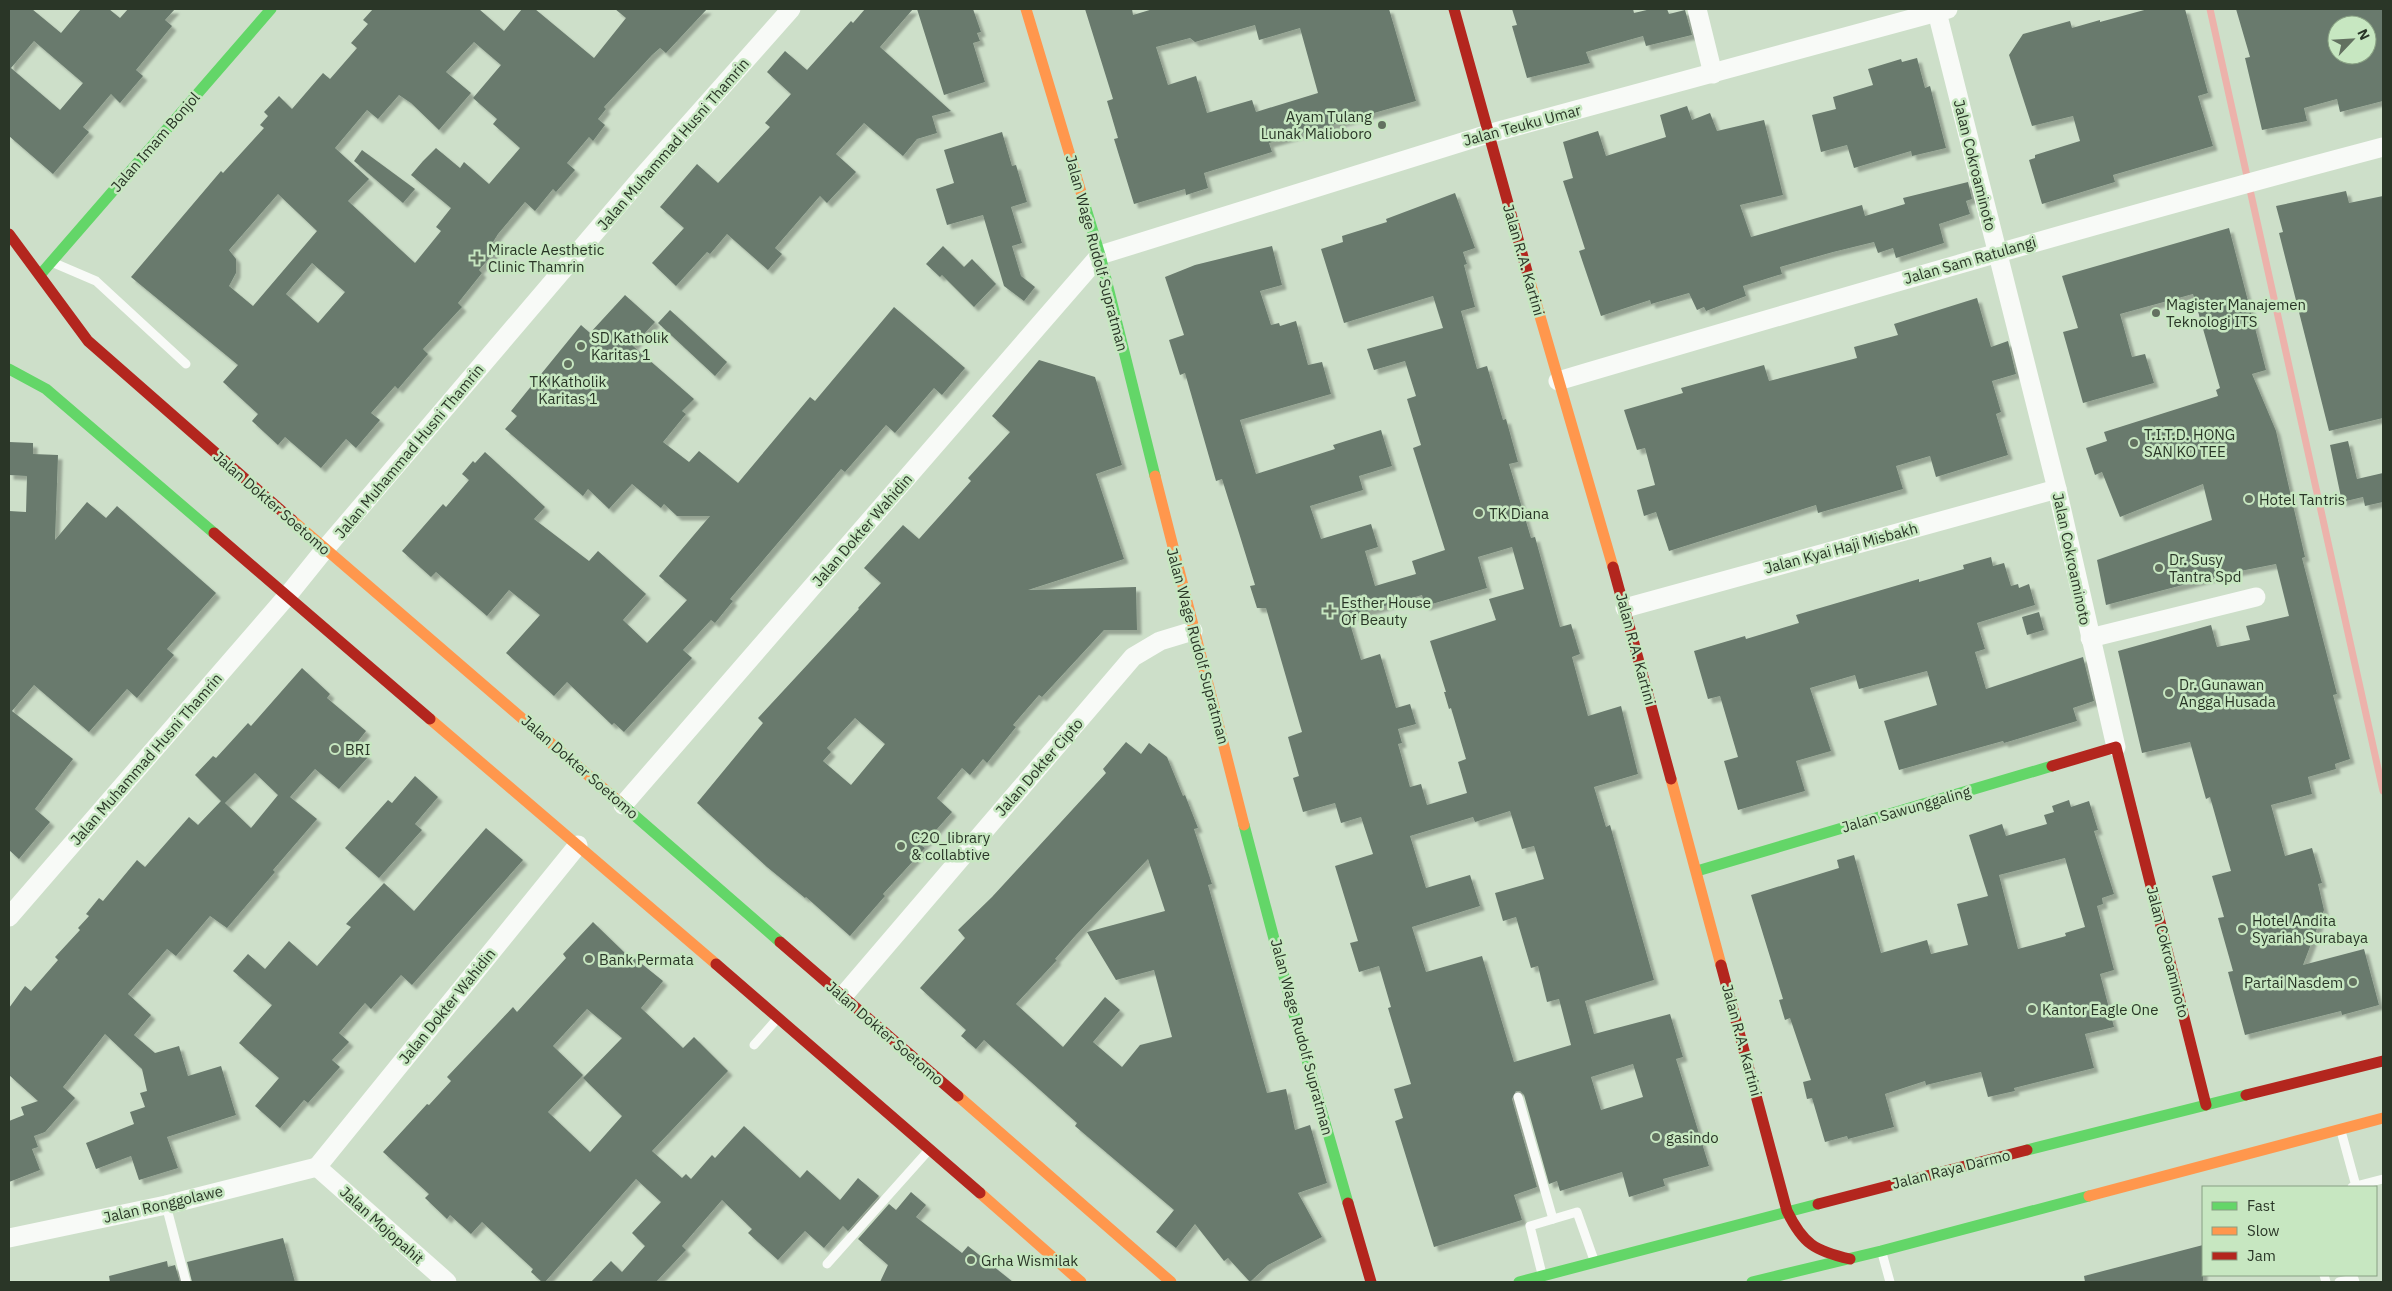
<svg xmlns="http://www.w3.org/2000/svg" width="2392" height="1291" font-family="'IBM Plex Sans',sans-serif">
  <defs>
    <filter id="shadow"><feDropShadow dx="4.5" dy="4.5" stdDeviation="1" flood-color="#0004"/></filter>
  </defs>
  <rect width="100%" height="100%" fill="#cddfc9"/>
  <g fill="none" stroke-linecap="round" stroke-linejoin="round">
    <path stroke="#ecb2ab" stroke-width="7" d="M2210,9L2383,791"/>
  </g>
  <g fill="#697a6d" fill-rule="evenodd" filter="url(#shadow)">
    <path d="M9,9H32L61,33L81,9H109L120,18L128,9H175L165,20L172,26L136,70L143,76L120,103L111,94L83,127L89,132L53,174L9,136ZM34,41L83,83L60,110L11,68Z"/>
    <path d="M373,9H479L504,31L522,9H535L594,58L626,18L615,9H707L666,53L660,48L652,55L604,107L606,109L598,119L605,125L593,141L589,137L567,163L575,170L556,192L553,189L535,211L525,202L498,234L493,242L499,247L479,270L482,273L458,303L462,307L423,349L428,354L398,389L395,386L371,413L380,420L356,448L346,439L321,468L285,437L278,445L252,421L258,414L223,382L238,365L131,277L221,171L223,173L264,128L260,125L268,116L264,112L279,96L292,109L323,73L330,79L357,48L351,43L368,24L363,20ZM474,42L501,65L473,98L497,119L493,124L520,148L489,184L464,162L460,168L436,148L423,161L411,175L451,208L436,227L441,231L415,263L348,201L369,179L335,148L367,110L378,119L399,95L411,103L439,130L471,93L446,72ZM278,194L317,231L253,306L229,286L236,273V259L229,250ZM312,263L345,292L318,323L286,294Z"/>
    <path d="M865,9H913L880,47L951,111L932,116L937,133L917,139L903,156L864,123L836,154L856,172L827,203L820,196L775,248L782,254L768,270L727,234L710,254L707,252L676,286L652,263L684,228L660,207L697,164L718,183L770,127L765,123L791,94L767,72L785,51L807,70L851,21L853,23Z"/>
    <path d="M917,9H973L981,32L977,33L980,41L973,43L985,82L944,95Z"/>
    <path d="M1085,9H1132L1133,15L1153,9H1389L1416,101L1269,143L1272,152L1204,173L1208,188L1186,195L1185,189L1134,204L1114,139L1118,138L1107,101L1113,99ZM1255,25L1259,40L1300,28L1318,93L1256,112L1252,100L1207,113L1196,76L1168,85L1156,47L1190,38L1195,42Z"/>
    <path d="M1512,9H1633L1634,13L1651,9H1667L1669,14L1685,10L1692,35L1646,46L1643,36L1586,52L1590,63L1527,78L1512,26L1517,25Z"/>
    <path d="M2148,9H2185L2208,93L2198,96L2213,146L2113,175L2115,182L2042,204L2029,160L2035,158V155L2080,141L2073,116L2032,126L2009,55L2023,34L2070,21L2072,28L2100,20V22Z"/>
    <path d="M2236,9H2383V101L2340,112L2337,99L2304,108L2307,121L2262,130L2245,58L2250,57ZM2337,25H2367V55H2337Z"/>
    <path d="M1917,58L1925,88L1930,86L1946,148L1912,156L1911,151L1854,168L1847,145L1821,152L1812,115L1836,109L1833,97L1873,85L1868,69L1901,59L1902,62Z"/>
    <path d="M1687,106L1692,120L1710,113L1717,131L1764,120L1783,195L1740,205L1751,237L1862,205L1865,216L1905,204L1903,198L1968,182L1972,199L1966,201L1970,214L1939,224L1944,243L1896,258L1893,248L1878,253L1874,242L1833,252L1780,267L1782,274L1743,286L1746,296L1706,311L1704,307L1697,310L1689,293L1651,304L1650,300L1601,316L1583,263L1579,251L1585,249L1563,181L1573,178L1563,142L1598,131L1606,156L1666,137L1660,115Z"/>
    <path d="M1002,132L1012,166L1016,165L1027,202L1011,207L1022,243L1012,246L1021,276L1035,287L1024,301L1004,286L983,215L947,225L936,189L954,183L944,150Z"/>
    <path d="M362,150L415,189L403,203L354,161Z"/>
    <path d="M2346,191L2349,203L2383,196V418L2329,431L2279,233L2283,232L2276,206Z"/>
    <path d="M1455,193L1475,248L1463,252L1467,264L1464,265L1475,307L1461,311L1477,369L1487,366L1503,420L1506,419L1518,462L1509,464L1531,538L1535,537L1560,627L1571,624L1580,654L1572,657L1588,716L1621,706L1638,774L1594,787L1606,827L1610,825L1654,980L1585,1001L1594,1034L1670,1014L1683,1057L1676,1059L1709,1166L1663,1179L1665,1186L1629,1197L1622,1172L1560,1191L1557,1181L1549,1184L1524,1095L1520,1091H1516L1512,1099L1537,1187L1514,1195L1522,1220L1434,1247L1395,1121L1403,1118L1394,1089L1411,1084L1388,1008L1391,1007L1379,966L1359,972L1350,943L1358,941L1335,866L1373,854L1361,817L1341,823L1335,803L1303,812L1293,778L1299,776L1288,737L1302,732L1266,608H1257L1250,586L1255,585L1239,533L1222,479L1216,481L1185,373L1180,375L1169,340L1184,335L1165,277L1195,265L1272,246L1282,285L1260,291L1271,325L1279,323L1280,326L1296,321L1308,365L1322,362L1331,394L1240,420L1256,474L1335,449L1333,445L1381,430L1392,466L1359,476L1363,490L1310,506L1321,539L1371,524L1378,547L1365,551L1375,586L1416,574L1412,561L1445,550L1413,448L1421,445L1407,399L1416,396L1405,361L1374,370L1367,349L1443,328L1433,296L1344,323L1321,249L1343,242L1342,236L1387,222L1386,219ZM1512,547L1524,589L1489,599L1496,620L1430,641L1446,692H1444L1449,709L1451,708L1466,759L1458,762L1467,793L1427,805L1421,784L1410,787L1398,744L1402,743L1398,729L1416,724L1410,704L1396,708L1380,654L1361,660L1348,617L1422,595L1425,606L1487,588L1478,557ZM1510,811L1522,849L1534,846L1544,879L1495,893L1503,921L1516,917L1531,968L1538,966L1547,1002L1559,999L1571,1045L1514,1062L1482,956L1426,972L1412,927L1480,906L1470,875L1426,888L1410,836L1473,817L1475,822ZM1633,1064L1643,1097L1601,1110L1591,1077Z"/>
    <path d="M2229,228L2266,370L2252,374L2276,431L2305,557L2302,558L2337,694L2333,695L2350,759L2335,764L2336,769L2308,777L2312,794L2271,805L2285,856L2312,848L2322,883L2318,884L2324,910L2303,965L2364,949L2379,1005L2342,1015L2341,1011L2245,1035L2228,972L2233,971L2218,918L2224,917L2212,876L2231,871L2210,797L2206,799L2190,742L2142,753L2118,651L2211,625L2217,647L2250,640L2246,626L2289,616L2276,564L2225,574L2106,605L2097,560L2212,520L2203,484L2120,517L2102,472L2095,475L2086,448L2107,441L2104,432L2218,396L2216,390L2220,388L2193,294L2120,314L2132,357L2145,354L2154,383L2083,403L2063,332L2078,328L2062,276Z"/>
    <path d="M943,246L964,267L972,259L996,284L974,307L942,275L940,277L926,264Z"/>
    <path d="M625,295L655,322L633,346L694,399L682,411L686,414L663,442L689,462L699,451L738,483L810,397L815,401L894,307L965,368L942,395L934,388L895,433L886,425L845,472L841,469L730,599L733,601L715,623L711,620L683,650L692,658L624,732L614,723L612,725L567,682L554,696L506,653L540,615L509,590L487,616L436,572L431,577L402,551L443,504L446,507L469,480L462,474L473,461L475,463L485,452L545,507L534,519L589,561L598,551L646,594L623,620L647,643L687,600L659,576L710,516H677L664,504L661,508L632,484L609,509L588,489L583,496L505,429L517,416L511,411L581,325L590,333Z"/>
    <path d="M1977,298L1991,347L2008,341L2016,374L1992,381L2001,412L1996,414L2008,455L1936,477L1930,456L1896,466L1903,489L1818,513L1816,505L1669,551L1656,512L1644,516L1637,490L1655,485L1645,448L1637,450L1624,410L1683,393L1681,388L1764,365L1769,381L1857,358L1854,347L1898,335L1894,324Z"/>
    <path d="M670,310L727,362L715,376L658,323Z"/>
    <path d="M1039,360L1095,377L1122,465L1096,474L1124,559L1028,590L1136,587L1137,630H1104L1042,697L1039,695L1013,725L1016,727L987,763L983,759L970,775L962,768L937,798L952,812L922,846L925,848L883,894L885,896L850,936L806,897L805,898L767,867L697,803L763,723L758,718L859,609L858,608L881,583L864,568L903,525L919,539L971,481L968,478L1010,432L992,416ZM855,718L885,744L851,785L823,761L831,752L827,748Z"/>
    <path d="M2348,441L2357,479L2383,473V502L2365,506L2363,497L2342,502L2330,445Z"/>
    <path d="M9,442L33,443V454L58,455L55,540L87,502L106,518L117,506L216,593L167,649L174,655L137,698L127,689L89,732L34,685L12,711L73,759L35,809L50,822L19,859L9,850V511L26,512L27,476L9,475Z"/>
    <path d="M1991,557L1993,566L2004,563L2011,586L2018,584L2019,588L2029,584L2035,605L1977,623L1985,649L1975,652L1986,689L2083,657L2094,701L2073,708L2077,721L2004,743L2003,741L1899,770L1884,721L1937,705L1927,671L1859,689L1855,675L1810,688L1831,751L1796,761L1805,791L1738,810L1724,761L1738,757L1720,696L1708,699L1694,651L1745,636L1746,639L1799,623L1796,615L1919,579V582L1964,569L1963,565Z"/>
    <path d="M2039,612L2044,630L2027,635L2022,617Z"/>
    <path d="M302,668L330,694L327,698L366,731L355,745L368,757L339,789L315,769L290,797L317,819L273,870L275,872L227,928L210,916L176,956L167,949L128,994L151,1015L134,1035L155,1053L179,1046L188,1076L221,1066L236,1115L167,1137L178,1168L139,1180L131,1156L96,1169L86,1143L134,1124L130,1112L145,1107L140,1093L147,1091L142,1069L105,1034L63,1087L75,1098L45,1132L34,1136L38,1147L32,1149L40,1170L9,1182V1121L24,1115L21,1107L38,1101L9,1075V1008L25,986L31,991L58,960L55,957L80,930L78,928L89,916L86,914L99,898L103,901L137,860L145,867L189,817L198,825L221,801L195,775L213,756L216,758L248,723L251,726ZM255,773L278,795L251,828L225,803Z"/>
    <path d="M1126,742L1141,754L1149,743L1167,757L1183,796L1185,795L1198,828L1194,829L1212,884L1208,885L1267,1093L1286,1089L1295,1130L1310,1125L1327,1183L1298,1193L1322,1237L1268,1265L1250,1282L1228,1258L1224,1261L1195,1224L1176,1248L1156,1232L1174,1210L1075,1126L1077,1123L984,1040L976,1049L961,1036L966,1030L920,988L965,938L958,930L992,897L1106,773L1103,769ZM1148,859L1165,911L1087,932L1116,980L1154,970L1172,1037L1140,1045L1122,1067L1093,1042L1120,1010L1105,997L1063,1047L1016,1004L1057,960L1055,959L1076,935Z"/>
    <path d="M415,776L438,797L415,824L422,830L379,878L345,848L388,800L392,803Z"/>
    <path d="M2069,800L2071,807L2089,801L2098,830L2094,831L2114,894L2102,898L2103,904L2097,906L2114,970L2100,974L2114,1027L2085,1034L2094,1068L2014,1088L2015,1091L1988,1097L1981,1072L1926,1085L1925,1081L1885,1094L1894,1127L1848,1139L1847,1136L1825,1142L1812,1098L1807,1099L1803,1082L1811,1080L1790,1018L1785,1020L1779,1000L1783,999L1751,895L1839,868L1837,860L1854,855L1881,953L1927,940L1931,954L1968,945L1957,904L1988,896L1969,835L2002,824L2006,836L2047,824L2044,815L2054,812L2052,806ZM2065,858L2085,927L2065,933L2066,936L2018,949L1999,875Z"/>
    <path d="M486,828L523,860L412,985L401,975L371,1009L365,1003L339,1033L349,1042L332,1060L340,1067L308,1103L304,1100L280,1128L255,1106L279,1078L239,1043L272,1005L233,971L248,954L265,969L289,941L317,966L351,927L346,924L384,883L414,911Z"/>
    <path d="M593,922L626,954L627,952L663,981L641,1008L683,1048L694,1037L728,1071L652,1151L682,1178L686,1174L691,1179L712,1155L715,1158L744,1126L800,1178L807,1170L840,1200L858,1178L879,1196L848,1231L843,1226L824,1248L805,1231L778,1260L748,1233L752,1229L722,1200L682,1246L686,1250L656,1282H591L611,1261L622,1272L645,1246L632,1233L661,1202L636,1179L545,1282H542L531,1272L533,1269L482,1222L471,1234L450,1215L447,1219L425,1198L429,1194L383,1152L427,1104L429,1105L451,1081L447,1077L513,1007L517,1012L566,958L563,954ZM587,1009L622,1038L583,1078L622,1116L590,1152L548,1112L583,1075L553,1046Z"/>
    <path d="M911,1192L926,1205L916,1217L962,1253L968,1246L1013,1282H880L888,1265L858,1239L889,1204L896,1210Z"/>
    <path d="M283,1238L295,1282H192L187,1262Z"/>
    <path d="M2203,1245V1282H2085L2084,1276Z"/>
    <path d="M167,1261L168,1267L175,1265L180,1282H110L109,1276Z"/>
  </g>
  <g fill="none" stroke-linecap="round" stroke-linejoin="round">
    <g stroke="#f8faf7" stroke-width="9">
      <path d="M54,263L96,281L186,364"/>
      <path d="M754,1045L777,1019"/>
      <path d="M1518,1097L1553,1219"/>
      <path d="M2341,1131L2356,1186"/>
      <path d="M2352,1187L2383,1179"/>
      <path d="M166,1205L186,1282"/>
      <path d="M1882,1253L1890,1282"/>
      <path d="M827,1264L928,1151"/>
      <path d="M1542,1274L1530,1226L1577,1212L1594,1260"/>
      <path d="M2324,1275L2326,1282"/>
      <path d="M2339,1282L2354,1279L2355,1282"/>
    </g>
    <g stroke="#f8faf7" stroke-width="19">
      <path d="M1697,9L1713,74"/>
      <path d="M1937,12L2057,489L2116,747"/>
      <path d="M1558,381C1833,300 2107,220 2383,147"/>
      <path d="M1625,608L2057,489"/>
      <path d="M2090,638L2256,597"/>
      <path d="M623,805L1100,255L1488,134L1948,9"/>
      <path d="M9,917L288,595L325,549L643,176L791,9"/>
      <path d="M843,996L1133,657L1160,641L1193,631"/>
      <path d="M317,1167L578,845"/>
      <path d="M317,1167L447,1282"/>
      <path d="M9,1238L166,1205L317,1167"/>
    </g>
    <g stroke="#63d668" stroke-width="11">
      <path d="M1084,202L1100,255L1155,476"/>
      <path d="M40,275L271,9"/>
      <path d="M9,369L46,389L214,533"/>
      <path d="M618,801L780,942"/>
      <path d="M1244,825L1293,1011L1348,1203"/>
      <path d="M1697,871L2052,766"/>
      <path d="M2027,1150L2246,1095"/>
      <path d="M1519,1282L1818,1204"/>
      <path d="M1752,1282L1881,1251L2089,1196"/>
    </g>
    <g stroke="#ff974d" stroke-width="11">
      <path d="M1026,9L1084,202"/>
      <path d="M1528,275L1613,567"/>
      <path d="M1155,476L1244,825"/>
      <path d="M292,520L618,801"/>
      <path d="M430,719L716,964"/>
      <path d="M1671,779L1721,965"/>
      <path d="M958,1096L1171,1282"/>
      <path d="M980,1193L1081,1282"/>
      <path d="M2089,1196L2383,1118"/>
    </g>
    <g stroke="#b3261e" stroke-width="11">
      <path d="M1454,9L1528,275"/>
      <path d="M9,234L88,341L292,520"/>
      <path d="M214,533L430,719"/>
      <path d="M1613,567L1671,779"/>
      <path d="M2052,766L2116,747L2206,1105"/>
      <path d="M780,942L958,1096"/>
      <path d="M716,964L980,1193"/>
      <path d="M1721,965L1787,1211C1803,1244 1815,1251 1850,1259"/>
      <path d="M2246,1095L2383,1061"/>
      <path d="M1348,1203L1371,1282"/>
      <path d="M1818,1204L2027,1150"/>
    </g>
  </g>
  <g fill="#637160" stroke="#c7e7c1" stroke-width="2">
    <circle cx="1382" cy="125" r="5"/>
    <path d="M474.5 250.5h5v5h5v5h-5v5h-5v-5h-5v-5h5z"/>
    <circle cx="2156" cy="313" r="5"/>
    <circle cx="581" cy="346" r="5"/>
    <circle cx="568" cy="364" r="5"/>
    <circle cx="2134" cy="443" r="5"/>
    <circle cx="2249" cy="499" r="5"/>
    <circle cx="1479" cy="513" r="5"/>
    <circle cx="2159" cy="568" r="5"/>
    <path d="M1327.5 603.5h5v5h5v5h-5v5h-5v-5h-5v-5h5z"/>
    <circle cx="2169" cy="693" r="5"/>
    <circle cx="335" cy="749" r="5"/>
    <circle cx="901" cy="846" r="5"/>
    <circle cx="2242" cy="929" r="5"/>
    <circle cx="589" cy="959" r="5"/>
    <circle cx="2353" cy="982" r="5"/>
    <circle cx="2032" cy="1009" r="5"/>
    <circle cx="1656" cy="1137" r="5"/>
    <circle cx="971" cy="1260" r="5"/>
  </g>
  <g text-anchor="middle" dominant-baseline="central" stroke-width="5" stroke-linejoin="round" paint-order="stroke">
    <g font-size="15" fill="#2a3627" stroke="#c7e7c1" text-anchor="start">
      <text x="1372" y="116" text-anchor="end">Ayam Tulang<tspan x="1372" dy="17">Lunak Malioboro</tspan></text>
      <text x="488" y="249">Miracle Aesthetic<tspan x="488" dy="17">Clinic Thamrin</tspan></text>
      <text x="2166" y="304">Magister Manajemen<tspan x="2166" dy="17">Teknologi ITS</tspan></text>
      <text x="591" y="337">SD Katholik<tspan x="591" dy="17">Karitas 1</tspan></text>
      <text x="568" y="381" text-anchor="middle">TK Katholik<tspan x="568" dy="17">Karitas 1</tspan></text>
      <text x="2144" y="434">T.I.T.D. HONG<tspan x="2144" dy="17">SAN KO TEE</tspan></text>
      <text x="2259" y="499">Hotel Tantris</text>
      <text x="1489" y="513">TK Diana</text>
      <text x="2169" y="559">Dr. Susy<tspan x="2169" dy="17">Tantra Spd</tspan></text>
      <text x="1341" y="602">Esther House<tspan x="1341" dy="17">Of Beauty</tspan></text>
      <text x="2179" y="684">Dr. Gunawan<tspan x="2179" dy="17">Angga Husada</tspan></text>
      <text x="345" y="749">BRI</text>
      <text x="911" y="837">C2O_library<tspan x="911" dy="17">&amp; collabtive</tspan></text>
      <text x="2252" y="920">Hotel Andita<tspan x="2252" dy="17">Syariah Surabaya</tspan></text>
      <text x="599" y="959">Bank Permata</text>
      <text x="2343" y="982" text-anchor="end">Partai Nasdem</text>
      <text x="2042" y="1009">Kantor Eagle One</text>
      <text x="1666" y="1137">gasindo</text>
      <text x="981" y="1260">Grha Wismilak</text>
    </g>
    <g font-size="15" fill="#2a3627" stroke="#c7e7c1">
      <text transform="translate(1522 125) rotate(-15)">Jalan Teuku Umar</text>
      <text transform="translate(155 142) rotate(-49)">Jalan Imam Bonjol</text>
      <text transform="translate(673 144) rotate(-49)">Jalan Muhammad Husni Thamrin</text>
      <text transform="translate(1975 165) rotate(76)">Jalan Cokroaminoto</text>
      <text transform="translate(1097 253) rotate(75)">Jalan Wage Rudolf Supratman</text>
      <text transform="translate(1524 260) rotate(74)">Jalan R.A. Kartini</text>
      <text transform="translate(1970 260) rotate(-16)">Jalan Sam Ratulangi</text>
      <text transform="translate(409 451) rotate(-50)">Jalan Muhammad Husni Thamrin</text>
      <text transform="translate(272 503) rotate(41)">Jalan Dokter Soetomo</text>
      <text transform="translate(862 530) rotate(-49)">Jalan Dokter Wahidin</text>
      <text transform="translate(1841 548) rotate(-15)">Jalan Kyai Haji Misbakh</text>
      <text transform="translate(2072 559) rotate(78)">Jalan Cokroaminoto</text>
      <text transform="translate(1198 646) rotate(75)">Jalan Wage Rudolf Supratman</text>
      <text transform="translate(1636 649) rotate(75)">Jalan R.A. Kartini</text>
      <text transform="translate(146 759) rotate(-49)">Jalan Muhammad Husni Thamrin</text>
      <text transform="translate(580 767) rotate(41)">Jalan Dokter Soetomo</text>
      <text transform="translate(1039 767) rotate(-49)">Jalan Dokter Cipto</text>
      <text transform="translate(1906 809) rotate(-16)">Jalan Sawunggaling</text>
      <text transform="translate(2168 952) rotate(76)">Jalan Cokroaminoto</text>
      <text transform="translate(447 1006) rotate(-51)">Jalan Dokter Wahidin</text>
      <text transform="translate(885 1033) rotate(41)">Jalan Dokter Soetomo</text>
      <text transform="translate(1302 1037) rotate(75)">Jalan Wage Rudolf Supratman</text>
      <text transform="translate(1742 1040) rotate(75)">Jalan R.A. Kartini</text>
      <text transform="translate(1951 1169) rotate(-14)">Jalan Raya Darmo</text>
      <text transform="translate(163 1204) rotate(-13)">Jalan Ronggolawe</text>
      <text transform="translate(382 1225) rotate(42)">Jalan Mojopahit</text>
    </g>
  </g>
  <rect width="2392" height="1291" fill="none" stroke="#2a3627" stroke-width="20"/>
  <rect x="2202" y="1186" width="175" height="90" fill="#c7e7c1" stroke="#88a083"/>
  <rect x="2212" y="1202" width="25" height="8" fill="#63d668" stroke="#88a083"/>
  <text x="2247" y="1211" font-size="15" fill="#2a3627">Fast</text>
  <rect x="2212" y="1227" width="25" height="8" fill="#ff974d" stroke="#88a083"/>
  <text x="2247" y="1236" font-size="15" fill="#2a3627">Slow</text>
  <rect x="2212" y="1252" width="25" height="8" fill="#b3261e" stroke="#88a083"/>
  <text x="2247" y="1261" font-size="15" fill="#2a3627">Jam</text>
  <g transform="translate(2352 40) rotate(65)"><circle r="24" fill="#c7e7c1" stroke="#88a083"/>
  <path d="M0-4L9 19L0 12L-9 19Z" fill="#637160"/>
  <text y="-8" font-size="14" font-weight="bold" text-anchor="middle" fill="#2a3627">N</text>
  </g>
</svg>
